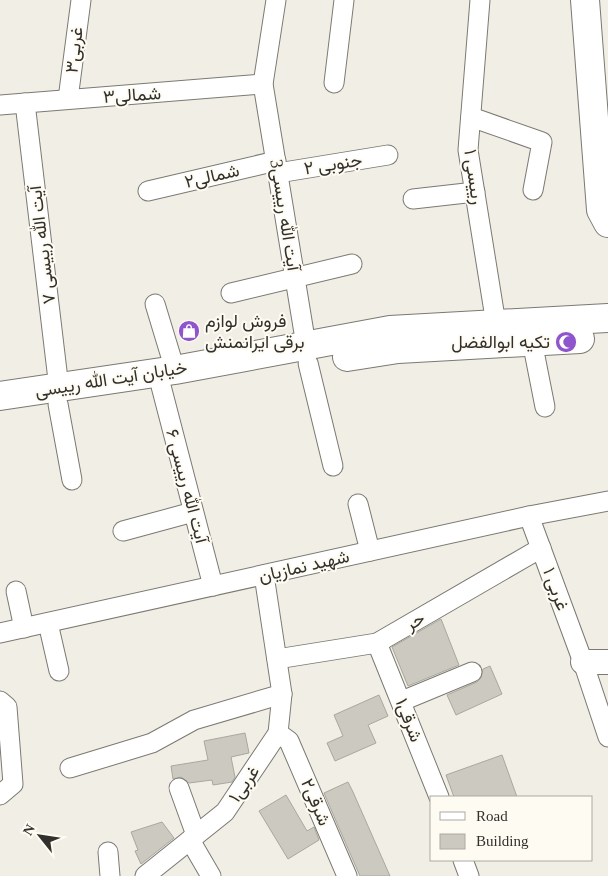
<svg xmlns="http://www.w3.org/2000/svg" width="608" height="876" font-family="'Times New Roman',Vazirmatn,serif">
  <rect width="100%" height="100%" fill="#f0eee5"/>
  <g fill="#cbc9c0" stroke="#aaa79f">
    <path d="M441,619L459,665L408,686L392,647Z"/>
    <path d="M490,666L502,694L456,715L447,695L477,682L481,678L483,669Z"/>
    <path d="M379,695L388,716L368,725L376,743L335,761L327,743L343,736L334,715Z"/>
    <path d="M245,733L249,753L231,757L235,777L232,782L213,785L212,780L189,783L181,777L173,779L171,766L208,760L204,741Z"/>
    <path d="M502,755L517,797H454L446,775Z"/>
    <path d="M348,782L353,792L390,876H360L339,828L324,793Z"/>
    <path d="M286,795L307,831L314,827L319,840L288,859L259,811Z"/>
    <path d="M162,822L174,838L141,864L135,851L138,850L131,832Z"/>
  </g>
  <g fill="none" stroke-linecap="round" stroke-linejoin="round">
    <g stroke="#7b7971" stroke-width="21">
      <g id="minor">
        <path d="M276,0L263,84L306,345"/>
        <path d="M480,0L468,150L496,324"/>
        <path d="M334,83L344,0"/>
        <path d="M68,99L81,0"/>
        <path d="M25,103L59,388"/>
        <path d="M0,105L263,84"/>
        <path d="M471,117L542,142L533,190"/>
        <path d="M278,173L388,155"/>
        <path d="M148,191L276,161"/>
        <path d="M413,199L475,192"/>
        <path d="M231,293L352,264"/>
        <path d="M155,304L175,370"/>
        <path d="M532,341L545,407"/>
        <path d="M308,363L333,466"/>
        <path d="M161,386L213,586"/>
        <path d="M58,404L72,480"/>
        <path d="M358,504L370,551"/>
        <path d="M529,516L583,662L608,737"/>
        <path d="M123,531L193,512"/>
        <path d="M16,591L24,628"/>
        <path d="M48,623L59,671"/>
        <path d="M0,633L529,516L608,501"/>
        <path d="M377,643L439,797"/>
        <path d="M277,659L377,643L541,548"/>
        <path d="M0,701L7,707L13,784L0,795"/>
        <path d="M402,701L472,672"/>
        <path d="M278,733L289,741L347,876"/>
        <path d="M70,768L152,743L194,720L282,694"/>
        <path d="M179,788L196,835"/>
        <path d="M190,840L211,876"/>
        <path d="M108,852L110,876"/>
        <path d="M463,860L469,876"/>
        <path d="M145,876L225,812L278,733L282,694L264,575"/>
      </g>
    </g>
    <g stroke="#7b7971" stroke-width="26">
      <path id="tertiary" d="M583,662H608"/>
    </g>
    <g stroke="#7b7971" stroke-width="30">
      <g id="secondary">
        <path d="M585,0L601,210L608,223"/>
        <path d="M347,357L398,349L580,339"/>
        <path d="M0,396L175,370L390,330L608,318"/>
      </g>
    </g>
    <use href="#minor" stroke="#fff" stroke-width="19"/>
    <use href="#tertiary" stroke="#fff" stroke-width="24"/>
    <use href="#secondary" stroke="#fff" stroke-width="28"/>
  </g>
  <defs>
    <g id="shop-disc" transform="scale(1.125)"><circle r="9.5" fill="#8e55cc" stroke="#fefbf2"/><path d="M-5-2.5h2.3a2.7 3.5 0 0 1 5.4 0H5L5.5 6h-11ZM-1.5-2.5h3a1.5 2.3 0 0 0-3 0Z" fill="#fff"/></g>
    <g id="mosque-disc" transform="scale(1.125)"><circle r="9.5" fill="#8e55cc" stroke="#fefbf2"/><path d="M3.5-4.9A6 6 0 1 0 3.5 4.9A5 5 0 1 1 3.5-4.9Z" fill="#fff"/></g>
  </defs>
  <g fill-rule="evenodd">
    <use href="#shop-disc" x="189" y="331"/>
    <use href="#mosque-disc" x="566" y="342"/>
  </g>
  <g text-anchor="middle" dominant-baseline="central" stroke-width="4" stroke-linejoin="round" paint-order="stroke">
    <g font-size="18" fill="#31302d" stroke="#fefbf2">
      <text transform="translate(74 50) rotate(-83)">غربی۳</text>
      <text transform="translate(132 95) rotate(-4)">شمالی۳</text>
      <text transform="translate(333 164) rotate(-9)">جنوبی ۲</text>
      <text transform="translate(212 176) rotate(-13)">شمالی۲</text>
      <text transform="translate(474 177) rotate(82)">رییسی ۱</text>
      <text transform="translate(285 215) rotate(81)">آیت الله رییسی3</text>
      <text transform="translate(42 245) rotate(-97)">آیت الله رییسی ۷</text>
      <text transform="translate(111 379) rotate(-9)">خیابان آیت الله رییسی</text>
      <text transform="translate(187 486) rotate(75)">آیت الله رییسی ۶</text>
      <text transform="translate(304 566) rotate(-13)">شهید نمازیان</text>
      <text transform="translate(556 589) rotate(70)">غربی ۱</text>
      <text transform="translate(415 621) rotate(-30)">حر</text>
      <text transform="translate(409 720) rotate(69)">شرقی۱</text>
      <text transform="translate(244 784) rotate(-56)">غربی۱</text>
      <text transform="translate(316 802) rotate(67)">شرقی۲</text>
    </g>
    <g font-size="18" fill="#31302d" stroke="#fefbf2" text-anchor="start">
      <text x="205" y="321">فروش لوازم<tspan x="205" dy="21">برقی ایرانمنش</tspan></text>
      <text x="550" y="342" text-anchor="end">تکیه ابوالفضل</text>
    </g>
  </g>
  <rect x="430" y="796" width="162" height="65" fill="#fefbf2" stroke="#acaaa3"/>
  <rect x="440" y="812" width="25" height="8" fill="#ffffff" stroke="#acaaa3"/>
  <text x="476" y="821" font-size="15" fill="#31302d">Road</text>
  <rect x="440" y="834" width="25" height="15" fill="#cbc9c0" stroke="#acaaa3"/>
  <text x="476" y="846" font-size="15" fill="#31302d">Building</text>
  <g transform="translate(40 836) rotate(300)" stroke="#fefbf2" stroke-width="4" paint-order="stroke">
  <path d="M0-4L9 19L0 12L-9 19Z" fill="#31302d"/>
  <text y="-8" font-size="14" font-weight="bold" text-anchor="middle" fill="#31302d">N</text>
  </g>
</svg>
